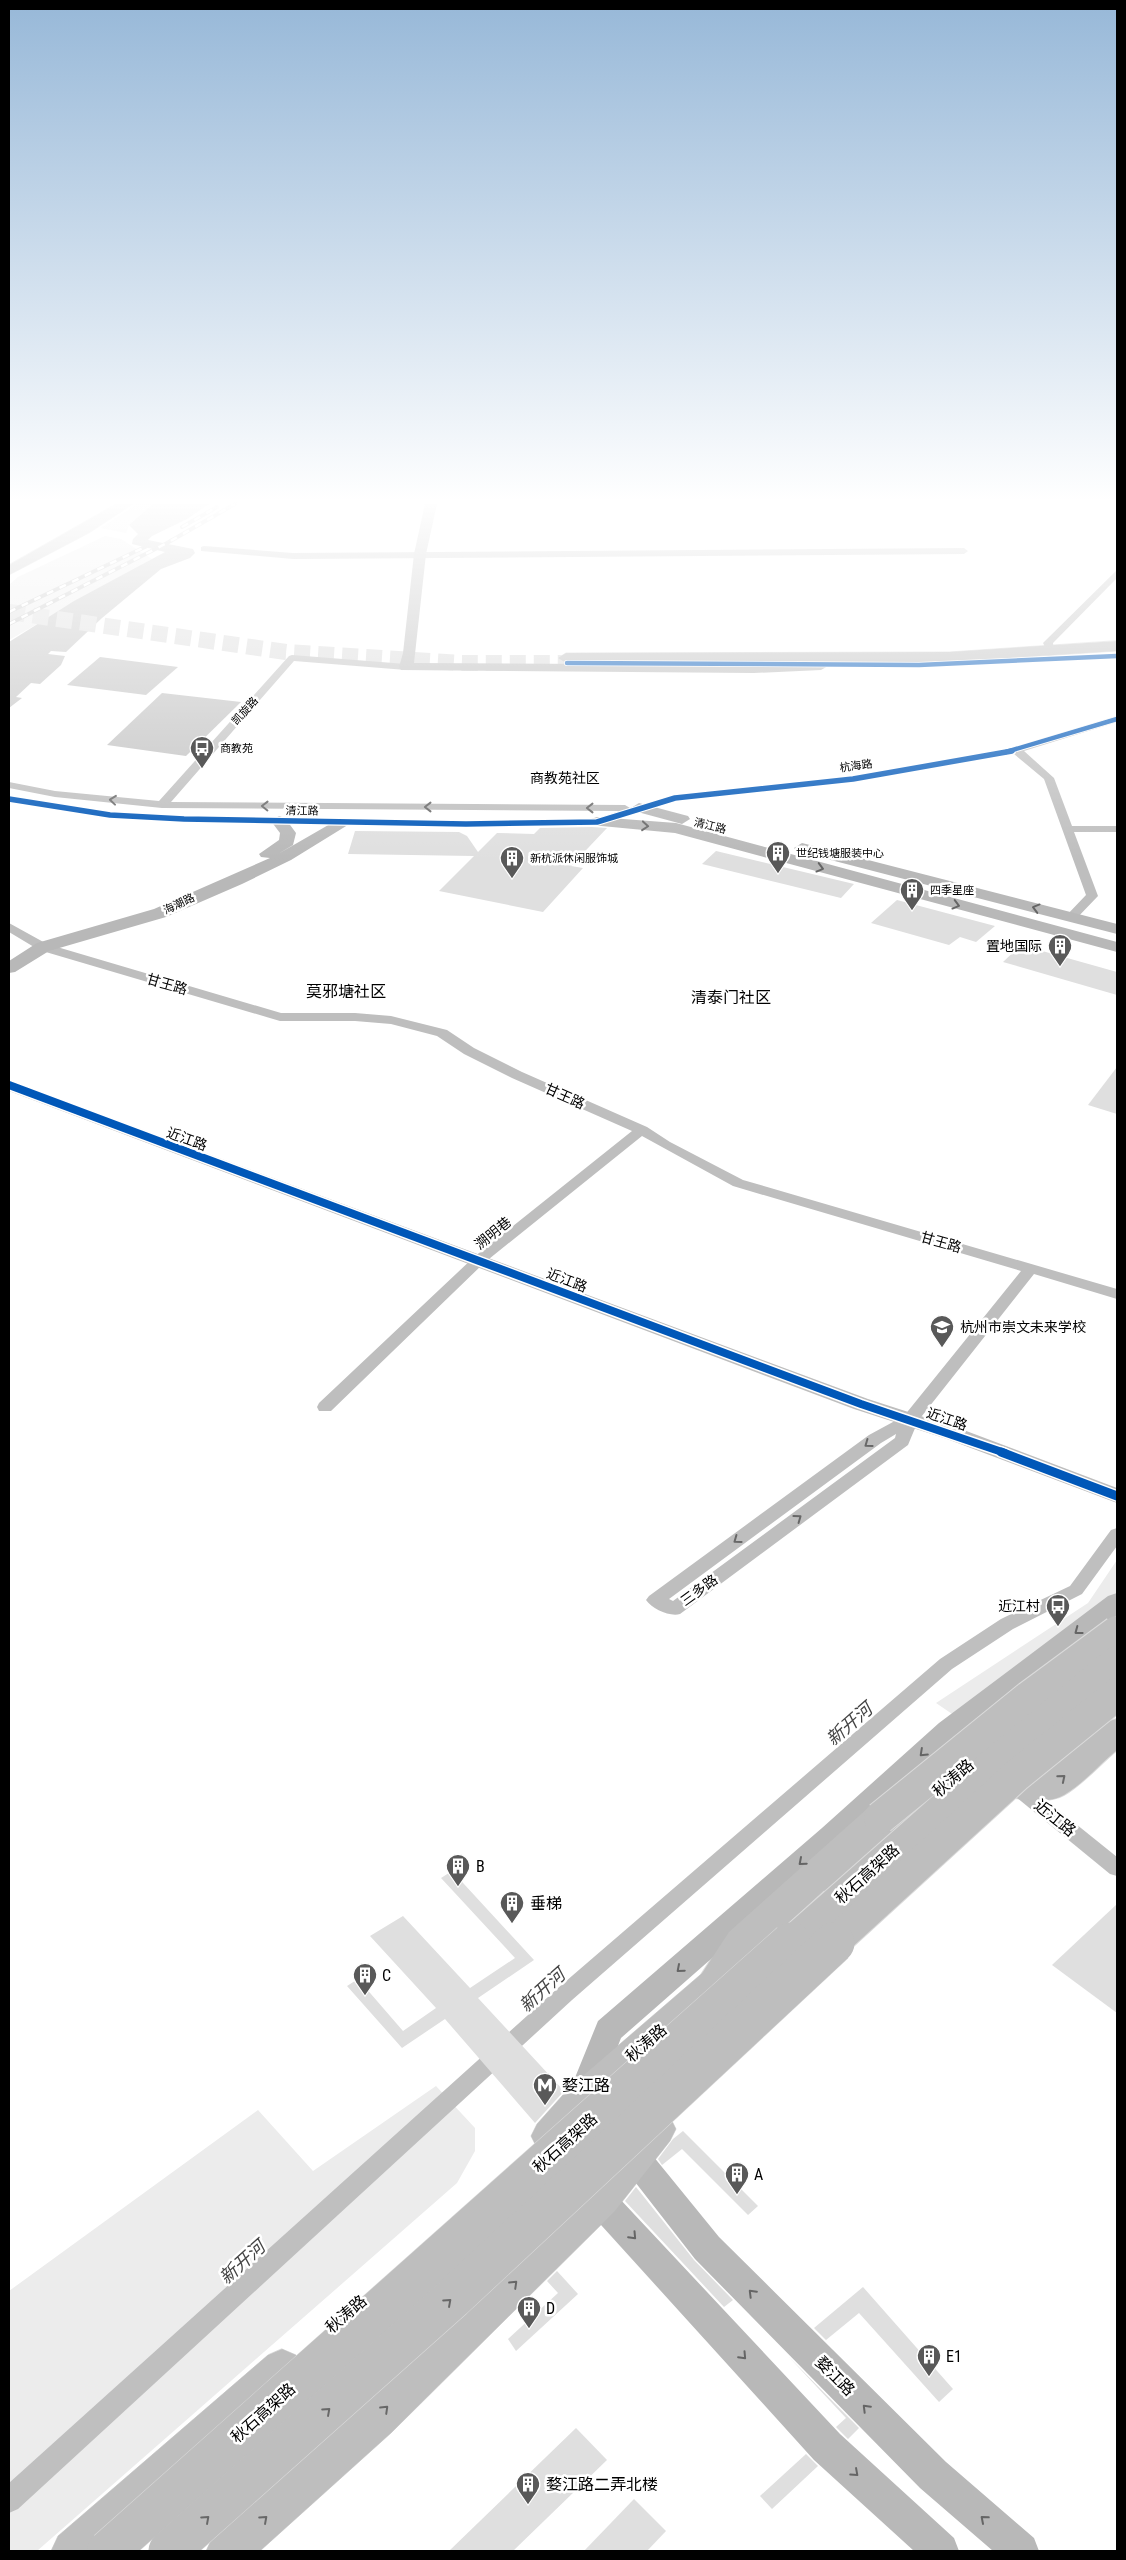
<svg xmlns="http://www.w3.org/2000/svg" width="1126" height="2560" font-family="'Roboto Condensed','Noto Sans SC',sans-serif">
  <rect width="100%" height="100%" fill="#fff"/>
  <g fill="#ececec">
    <path d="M137,504H155L129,525L126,533L101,528Z"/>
    <path d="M105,536L121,539L152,559L9,640V585L18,577Z"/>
    <path d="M1117,1560V1645L996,1744L936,1703L1088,1603Z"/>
    <path d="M436,2086L475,2128V2151L457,2183L37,2551H9V2291L258,2110L313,2171Z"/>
  </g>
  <g fill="#bfbfbf">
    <path d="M153,504H209L187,519L152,536L148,540L193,549L195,553L190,558L161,569L102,618L66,652L51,651L48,654L65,656L61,665L40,684L31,683L16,697L22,698L9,708V642L74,601L165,552L132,544L133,539L138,534L129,525Z"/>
    <path d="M100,657L178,667L146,695L67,685Z"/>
    <path d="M162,693L241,702L186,756L107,745Z"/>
  </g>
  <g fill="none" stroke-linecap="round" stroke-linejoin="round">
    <path fill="#bfbfbf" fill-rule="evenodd" d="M1117,1528V1546L1082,1594L1013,1629L952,1669L572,2000L18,2509L9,2513V2483L558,1988L940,1659L1001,1619L1070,1586L1111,1530Z"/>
  </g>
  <g fill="#dfdfdf">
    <path d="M592,827L607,828L571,866L583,868L543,912L439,891L474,856L348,854L355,831L459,832L467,836L478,852L497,833L534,834L540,828Z"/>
    <path d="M716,851L854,884L841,898L702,864Z"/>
    <path d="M897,900L995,926L976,942L960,937L949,945L871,923Z"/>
    <path d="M1021,945L1117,972V995L1003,962Z"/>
    <path d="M1117,1067V1114L1088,1105Z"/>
    <path d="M452,1871L534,1960L478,1998L564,2091L535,2123L445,2019L402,2048L347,1986L358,1979L403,2031L436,2008L370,1936L403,1916L470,1988L515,1958L441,1878Z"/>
    <path d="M1117,1904V2013L1052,1965Z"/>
    <path d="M683,2131L758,2206L748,2215L682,2149L662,2165L658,2159L673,2139Z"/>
    <path d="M636,2187L694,2260L733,2300L724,2307L625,2201Z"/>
    <path d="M557,2271L578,2294L516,2351L508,2339L558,2293L547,2281Z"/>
    <path d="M863,2287L953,2389L939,2402L859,2313L826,2340L814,2328Z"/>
    <path d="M788,2356L859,2428L848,2439L836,2427L846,2418Z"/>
    <path d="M576,2428L607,2460L513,2551H449Z"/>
    <path d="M806,2454L818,2466L772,2509L760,2496Z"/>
    <path d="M634,2499L666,2531L647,2551H584Z"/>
  </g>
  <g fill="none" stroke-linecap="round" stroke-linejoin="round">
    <path stroke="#d9d9d9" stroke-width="16" stroke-dasharray="16 8" stroke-linecap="butt" d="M9,612L286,652L462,663H567"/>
    <g stroke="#dbdbdb" stroke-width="1">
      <g id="primary">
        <path d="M116,504H133L89,533L9,575V565Z"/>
        <path d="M1117,641V651L949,662L566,663L558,658L566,653L949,652Z"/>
        <path d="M930,1784L941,1788L946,1797L941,1806L846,1890L834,1894L822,1890L817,1880L822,1870L919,1788Z"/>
        <path d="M726,1958L738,1963L743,1973L738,1983L596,2111L563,2148L550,2153L537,2148L531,2136L537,2124L570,2087L714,1963Z"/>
        <path d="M657,2112L670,2117L676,2129L670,2141L614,2212L391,2433L260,2551H206L213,2536L361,2403L586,2188L644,2117Z"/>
        <path d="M282,2349L296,2355L302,2369L296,2383L105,2551H51L58,2536L268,2355Z"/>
      </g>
    </g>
    <g stroke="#dbdbdb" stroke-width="2">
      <g id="trunk">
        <path d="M1117,1719V1750C1100,1764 1083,1784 1064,1795C1049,1804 1020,1800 1004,1795L999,1786L1004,1777L1016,1773H1045L1105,1722Z"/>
        <path d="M880,1804L892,1808L897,1818L892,1828L755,1954L726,1995L713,2000L700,1995L695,1984L729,1932L868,1808Z"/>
      </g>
    </g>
    <g fill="#bebebe" fill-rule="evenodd">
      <path d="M204,546L293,553L964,548L968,551L964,554L293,559L201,551V547Z"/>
      <path d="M1117,570V578L1053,643L1054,653H1048L1043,643L1045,641Z"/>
      <path d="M292,655L406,664L411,667L406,670L294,661L171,802L625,805L630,808L675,795L853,776L982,754L1014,747L1117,716V722L1024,751L1054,778L1072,826H1117V832H1074L1098,896L1075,920L1071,921L1065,917L1086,895L1044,779L1014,754L853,782L676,801L597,825L466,827L184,822L110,818L9,802V796L110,812L184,816L466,821L596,819L620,811L162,808L55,797L9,788V782L55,791L159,801L289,656Z"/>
      <path d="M9,923L47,944L281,1013H355L391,1016L447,1030L474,1048L522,1072L647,1127L670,1142L743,1180L1117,1289V1299L1034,1274L918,1421L908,1445L680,1614C670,1617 652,1609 646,1600L649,1596L869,1435L904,1416L1021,1271L733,1186L642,1136L484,1263L331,1411H319L317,1407L319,1403L474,1257L632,1131L512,1078L464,1054L437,1036L391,1024L355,1021H280L39,950L9,932ZM896,1434L895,1438L673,1601L669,1599L881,1443Z"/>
      <path d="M1018,1780L1025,1783L1117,1857V1876L1110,1874L1011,1793L1008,1788L1011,1783Z"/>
    </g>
    <path fill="#bebebe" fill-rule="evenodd" d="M9,1080L868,1399L961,1429L1117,1488V1503L947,1439L854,1409L9,1091Z"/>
    <g fill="#b8b8b8" fill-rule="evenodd">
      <path d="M425,504H437L426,554L414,663L754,665L821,662L828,666L821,670L754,673L401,670L399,667L403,653L414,554Z"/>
      <path d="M639,803L688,816L690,819L682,824L634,811L631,808Z"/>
      <path d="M279,816L285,818L296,833L293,845L278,854L337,820H349L351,823L291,860L242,884L166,917L49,951L15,972L9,973V961L37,943L154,909L270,858L261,857L259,854L279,840L280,833L271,821Z"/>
      <path d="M597,817L676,823L1117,942V952L675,833L591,825L589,822L591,819Z"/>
      <path d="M802,843L1117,924V934L796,851L794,848Z"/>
      <path d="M1117,1593V1615L957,1737L842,1844L621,2038L597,2100L586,2104L575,2100L570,2090L598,2021L822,1828L939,1723L1108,1596Z"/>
      <path d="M629,2136L640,2140L719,2237L946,2462L1034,2538L1039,2551H993L920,2488L695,2259L618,2160L613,2150L618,2140Z"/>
      <path d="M593,2178L604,2182L840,2434L954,2538L959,2551H914L814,2460L582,2204L577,2193L582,2182Z"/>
    </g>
    <use href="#primary" fill="#bebebe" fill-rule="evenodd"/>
    <use href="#trunk" fill="#bebebe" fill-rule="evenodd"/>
    <g stroke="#bebebe" stroke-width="4">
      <g id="rail">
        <path d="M182,527L217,507"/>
        <path d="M9,612L147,546"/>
        <path d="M9,624L167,543L235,504"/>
      </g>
    </g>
    <use href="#rail" stroke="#fff" stroke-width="2.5" stroke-dasharray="7" stroke-linecap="butt"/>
    <g stroke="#dbdbdb" stroke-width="34" stroke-linecap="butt">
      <g id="trunk-bridge-far1">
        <path d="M880,1818L1029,1697L1117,1632"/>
        <path d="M790,1944L998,1760L1117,1662"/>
        <path d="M832,1944L1017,1775L1117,1694"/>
      </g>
    </g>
    <g stroke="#dbdbdb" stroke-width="42" stroke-linecap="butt">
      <g id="trunk-bridge">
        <path d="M108,2551L791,1943"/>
        <path d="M169,2551L453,2298L834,1943"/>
      </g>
    </g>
    <use href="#trunk-bridge-far1" stroke="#bebebe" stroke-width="32"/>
    <use href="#trunk-bridge" stroke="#bebebe" stroke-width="41"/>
    <g stroke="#fff" stroke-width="6">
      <g id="cycleway-far3">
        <path d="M567,663L919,665L1117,656"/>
        <path d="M1006,752L1117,719"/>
      </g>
    </g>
    <g stroke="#fff" stroke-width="8">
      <path id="cycleway-far2" d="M9,799L110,815L184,819L466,824L597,822L675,798L853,779L1012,751"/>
    </g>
    <g stroke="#fff" stroke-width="11">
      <path id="cycleway-far1" d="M9,1085L861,1404L1005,1453"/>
    </g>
    <g stroke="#fff" stroke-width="12">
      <path id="cycleway" d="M1001,1452L1117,1496"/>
    </g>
    <use href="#cycleway-far3" stroke="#0057b8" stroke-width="4.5"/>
    <use href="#cycleway-far2" stroke="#0057b8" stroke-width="5.5"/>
    <use href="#cycleway-far1" stroke="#0057b8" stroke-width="8"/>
    <use href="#cycleway" stroke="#0057b8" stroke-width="9"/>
  </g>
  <defs><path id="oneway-chevron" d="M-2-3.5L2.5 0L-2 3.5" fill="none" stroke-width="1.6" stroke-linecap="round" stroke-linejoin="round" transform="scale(1.25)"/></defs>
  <g stroke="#686868">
    <use href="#oneway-chevron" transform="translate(113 800) rotate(-174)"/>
    <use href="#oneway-chevron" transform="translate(265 806) rotate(-179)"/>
    <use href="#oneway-chevron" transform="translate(428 807) rotate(-180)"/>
    <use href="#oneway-chevron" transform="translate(590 808) rotate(-180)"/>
    <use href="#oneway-chevron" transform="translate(868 1444) rotate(144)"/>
    <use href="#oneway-chevron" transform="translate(798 1518) rotate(-36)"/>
    <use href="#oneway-chevron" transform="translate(737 1540) rotate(144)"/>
    <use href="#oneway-chevron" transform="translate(1062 1778) rotate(-40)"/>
    <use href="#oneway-chevron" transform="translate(514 2284) rotate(-44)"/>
    <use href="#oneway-chevron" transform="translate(448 2302) rotate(-42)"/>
    <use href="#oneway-chevron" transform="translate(385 2409) rotate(-44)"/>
    <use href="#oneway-chevron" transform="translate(327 2411) rotate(-42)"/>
    <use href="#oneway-chevron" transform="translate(206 2519) rotate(-42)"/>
    <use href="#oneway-chevron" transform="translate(264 2519) rotate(-42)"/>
  </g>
  <g stroke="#656565">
    <use href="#oneway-chevron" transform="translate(645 826) rotate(5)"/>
    <use href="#oneway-chevron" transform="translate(820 868) rotate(15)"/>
    <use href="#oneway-chevron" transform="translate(956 905) rotate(15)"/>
    <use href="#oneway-chevron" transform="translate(1036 908) rotate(-165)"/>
    <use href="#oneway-chevron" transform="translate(1078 1631) rotate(143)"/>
    <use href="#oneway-chevron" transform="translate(923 1753) rotate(137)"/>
    <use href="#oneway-chevron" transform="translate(802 1862) rotate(139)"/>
    <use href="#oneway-chevron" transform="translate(680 1969) rotate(139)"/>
    <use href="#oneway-chevron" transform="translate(633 2236) rotate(47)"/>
    <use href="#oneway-chevron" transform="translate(752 2293) rotate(-135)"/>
    <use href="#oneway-chevron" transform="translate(743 2356) rotate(47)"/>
    <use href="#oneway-chevron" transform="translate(866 2408) rotate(-135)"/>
    <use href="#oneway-chevron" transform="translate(855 2473) rotate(42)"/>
    <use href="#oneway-chevron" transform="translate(984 2519) rotate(-139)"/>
  </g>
  <linearGradient id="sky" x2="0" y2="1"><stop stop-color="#97b8d8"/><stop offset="0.58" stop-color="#fff"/><stop offset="1" stop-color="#fff" stop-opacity="0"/></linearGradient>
  <rect width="1126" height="863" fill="url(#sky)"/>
  <defs>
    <g id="bus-pin" transform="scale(1.25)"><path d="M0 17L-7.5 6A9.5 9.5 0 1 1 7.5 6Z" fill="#595959" stroke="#fff"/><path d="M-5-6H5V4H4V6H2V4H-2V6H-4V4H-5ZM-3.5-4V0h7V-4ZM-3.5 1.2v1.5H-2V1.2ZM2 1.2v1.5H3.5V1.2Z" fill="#fff"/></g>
    <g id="building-pin" transform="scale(1.25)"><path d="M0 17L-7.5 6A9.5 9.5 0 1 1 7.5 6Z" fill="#595959" stroke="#fff"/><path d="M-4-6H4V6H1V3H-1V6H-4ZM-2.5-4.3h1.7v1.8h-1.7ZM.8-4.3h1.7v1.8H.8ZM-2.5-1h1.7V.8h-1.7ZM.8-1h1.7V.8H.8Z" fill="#fff"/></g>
    <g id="school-pin" transform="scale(1.25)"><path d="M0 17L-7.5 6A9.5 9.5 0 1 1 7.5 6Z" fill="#595959" stroke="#fff"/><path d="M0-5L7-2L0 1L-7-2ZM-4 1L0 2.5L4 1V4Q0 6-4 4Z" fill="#fff"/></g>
    <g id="metro-pin" transform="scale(1.25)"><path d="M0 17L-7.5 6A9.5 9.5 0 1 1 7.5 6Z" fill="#595959" stroke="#fff"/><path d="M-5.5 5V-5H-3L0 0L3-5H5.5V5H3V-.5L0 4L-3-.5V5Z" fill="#fff"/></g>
  </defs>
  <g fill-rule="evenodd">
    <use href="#bus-pin" x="202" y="748"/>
    <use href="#building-pin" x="778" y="853"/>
    <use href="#building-pin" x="512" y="858"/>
    <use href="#building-pin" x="912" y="890"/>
    <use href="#building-pin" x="1060" y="946"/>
    <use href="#school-pin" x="942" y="1327"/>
    <use href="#bus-pin" x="1058" y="1606"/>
    <use href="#building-pin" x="458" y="1866"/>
    <use href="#building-pin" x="512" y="1903"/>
    <use href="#building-pin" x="365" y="1975"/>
    <use href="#metro-pin" x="545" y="2085"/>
    <use href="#building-pin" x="737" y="2174"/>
    <use href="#building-pin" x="529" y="2308"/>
    <use href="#building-pin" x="929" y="2356"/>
    <use href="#building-pin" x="528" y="2484"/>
  </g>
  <g text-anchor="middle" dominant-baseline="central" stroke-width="5" stroke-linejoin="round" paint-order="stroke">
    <g font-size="11" fill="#000" stroke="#fff">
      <text transform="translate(245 711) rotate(-48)">凯旋路</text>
      <text transform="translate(856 766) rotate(-8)">杭海路</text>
      <text transform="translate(302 811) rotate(1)">清江路</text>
      <text transform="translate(710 826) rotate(14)">清江路</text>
      <text transform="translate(179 904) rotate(-25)">海潮路</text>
    </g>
    <g font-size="11" fill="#000" stroke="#fff" text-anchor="start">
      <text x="220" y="748">商教苑</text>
      <text x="796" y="853">世纪钱塘服装中心</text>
      <text x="530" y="858">新杭派休闲服饰城</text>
      <text x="930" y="890">四季星座</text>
    </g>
    <g font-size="14" fill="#000" stroke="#fff">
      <text x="565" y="778">商教苑社区</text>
    </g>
    <g font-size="14" fill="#000" stroke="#fff" text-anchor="end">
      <text x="1042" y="946">置地国际</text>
      <text x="960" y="1327" text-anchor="start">杭州市崇文未来学校</text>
      <text x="1040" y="1606">近江村</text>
    </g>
    <g font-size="14" fill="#000" stroke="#fff">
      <text transform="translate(167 984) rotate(16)">甘王路</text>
      <text transform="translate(565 1096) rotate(24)">甘王路</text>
      <text transform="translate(187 1139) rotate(20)">近江路</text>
      <text transform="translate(493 1233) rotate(-39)">溯明巷</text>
      <text transform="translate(941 1242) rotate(16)">甘王路</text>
      <text transform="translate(567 1280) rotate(21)">近江路</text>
      <text transform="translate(947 1419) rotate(19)">近江路</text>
      <text transform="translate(699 1590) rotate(-36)">三多路</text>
    </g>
    <g font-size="16" fill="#000" stroke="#fff">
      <text x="346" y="991">莫邪塘社区</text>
      <text x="731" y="997">清泰门社区</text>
    </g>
    <g font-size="16" fill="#000" stroke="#fff">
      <text transform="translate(953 1778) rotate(-41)">秋涛路</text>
      <text transform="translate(1055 1818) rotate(39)">近江路</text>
      <text transform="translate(867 1874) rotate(-42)">秋石高架路</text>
      <text transform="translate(646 2043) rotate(-41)">秋涛路</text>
      <text transform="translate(565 2143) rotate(-42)">秋石高架路</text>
      <text transform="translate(346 2314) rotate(-41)">秋涛路</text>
      <text transform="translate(835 2376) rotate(45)">婺江路</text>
      <text transform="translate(263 2413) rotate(-42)">秋石高架路</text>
    </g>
    <g font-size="16" fill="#000" stroke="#fff" text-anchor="start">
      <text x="476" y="1866">B</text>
      <text x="530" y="1903">垂梯</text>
      <text x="382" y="1975">C</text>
      <text x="562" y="2085">婺江路</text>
      <text x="754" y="2174">A</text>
      <text x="546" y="2308">D</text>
      <text x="946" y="2356">E1</text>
      <text x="546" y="2484">婺江路二弄北楼</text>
    </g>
    <g font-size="18" font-style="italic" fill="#444" stroke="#fff">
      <text transform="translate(849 1724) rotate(-41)">新开河</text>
      <text transform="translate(542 1990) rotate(-42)">新开河</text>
      <text transform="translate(242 2262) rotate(-42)">新开河</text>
    </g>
  </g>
  <rect width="1126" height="2560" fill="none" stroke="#000000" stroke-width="20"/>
</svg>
